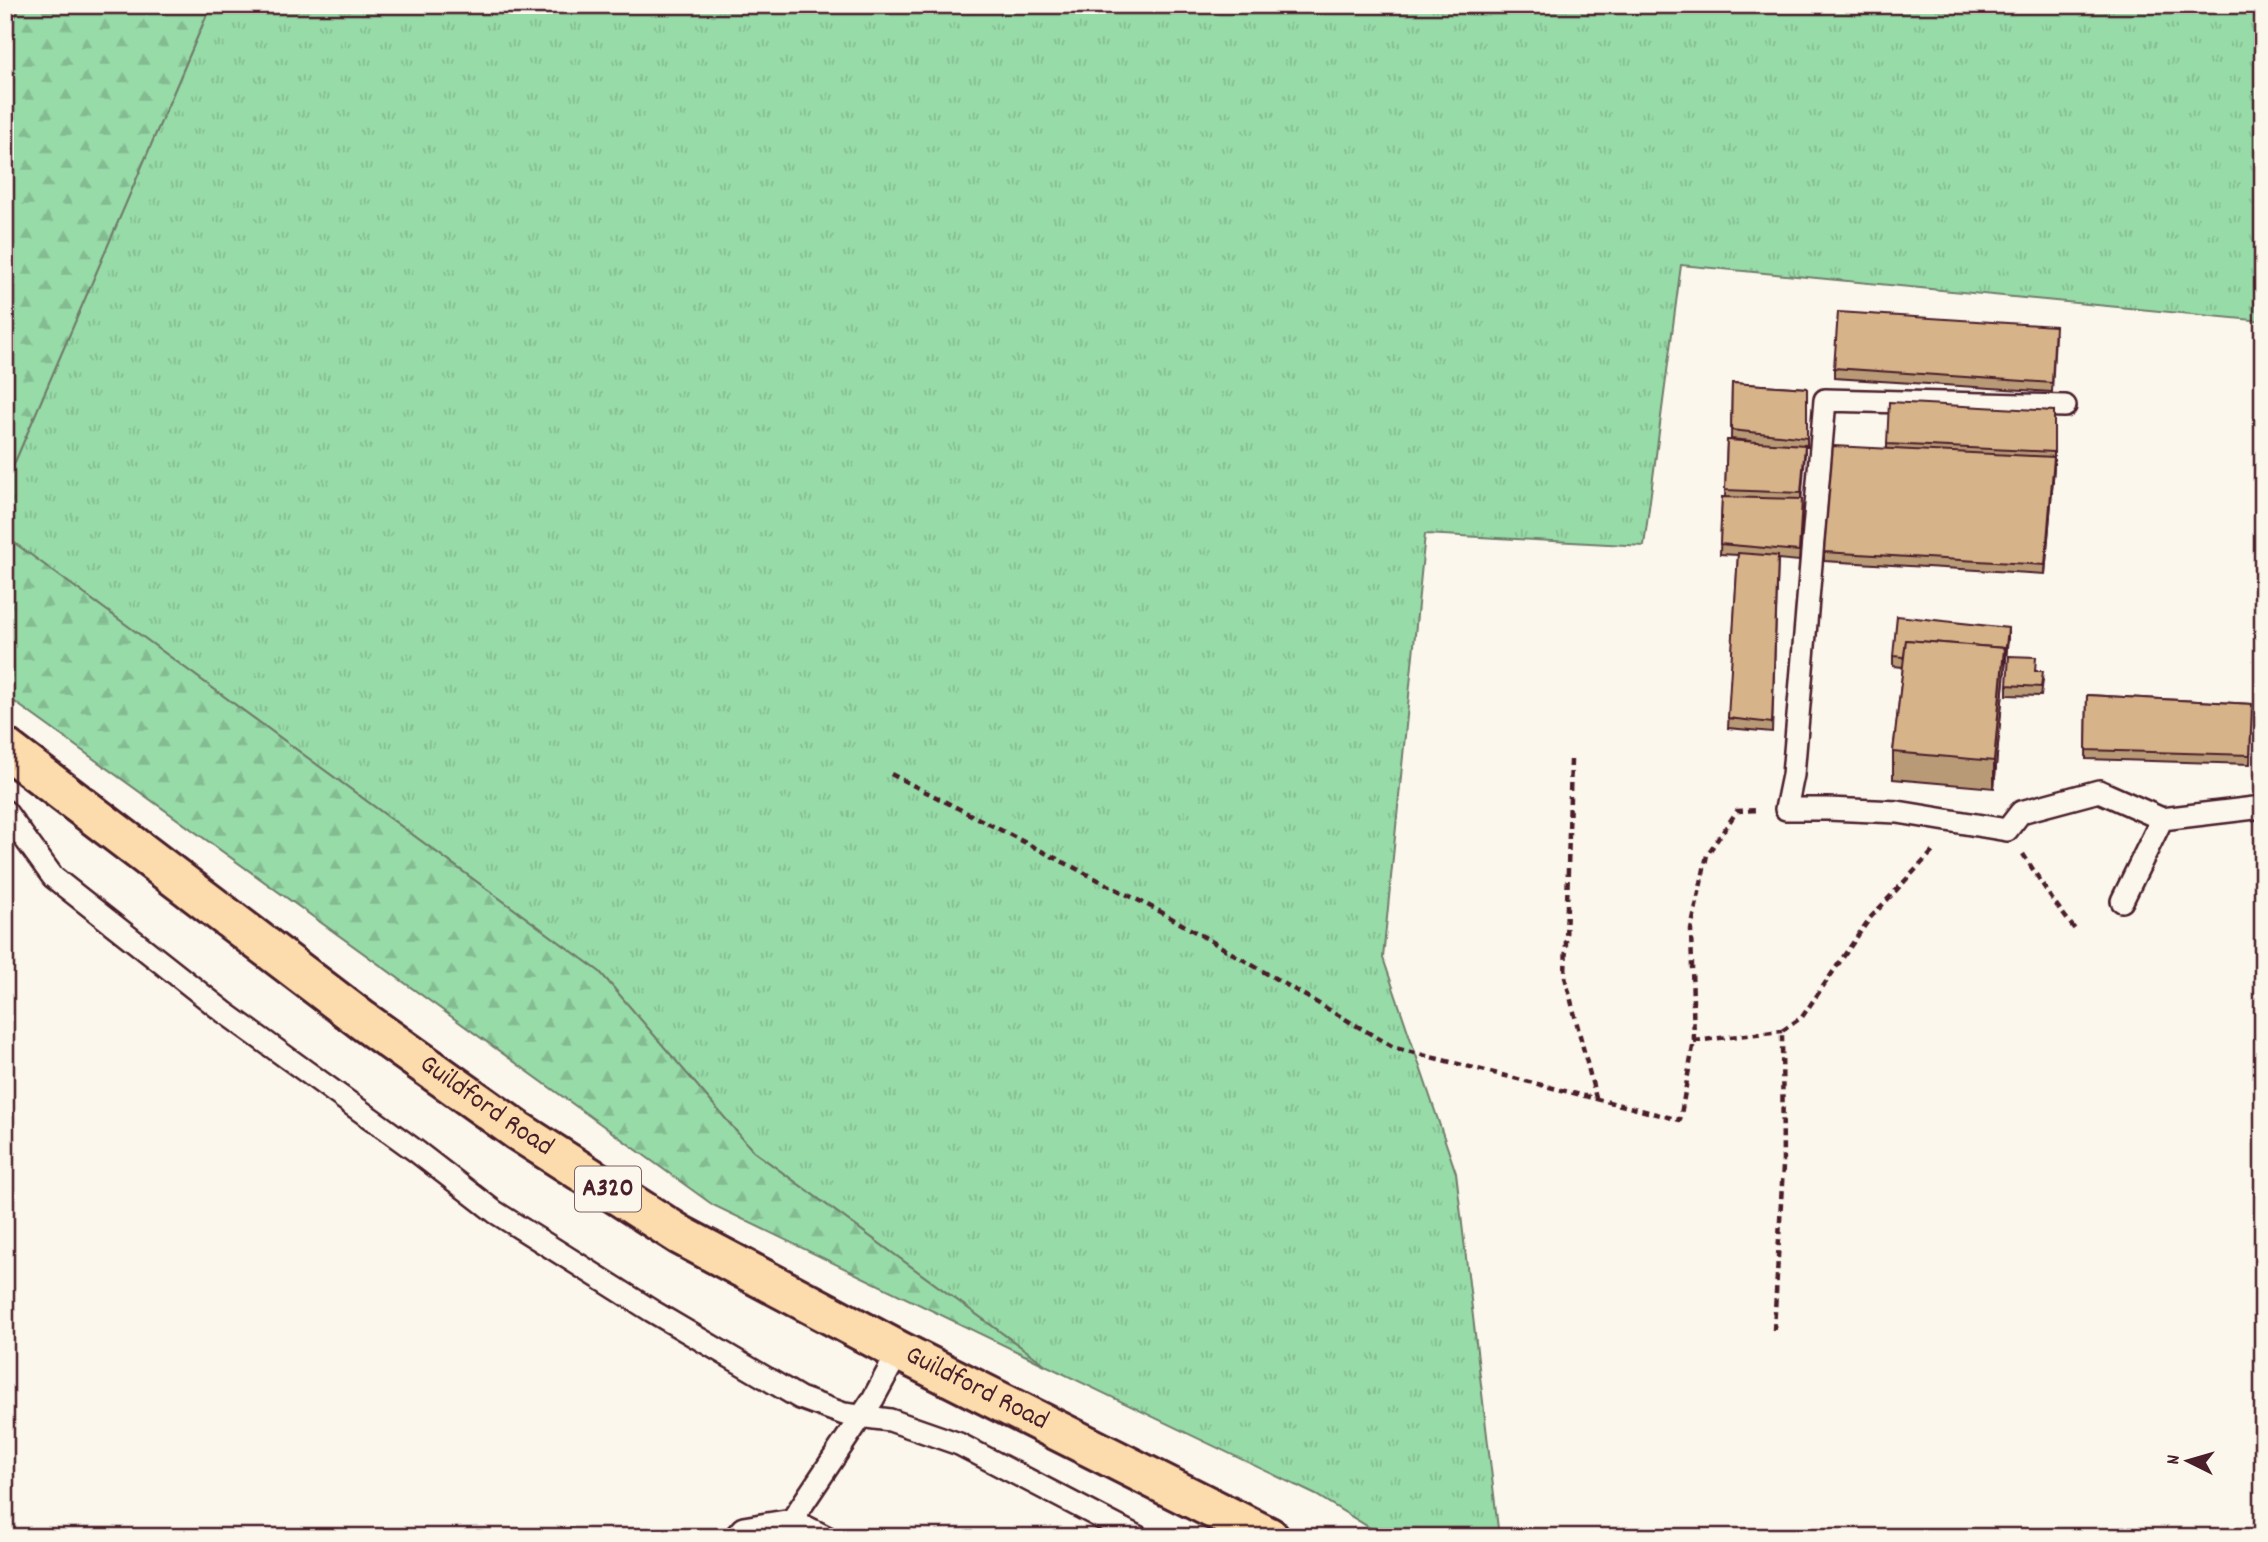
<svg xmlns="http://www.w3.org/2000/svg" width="2268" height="1542" font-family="Dekko,sans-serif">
  <defs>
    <pattern id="grass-tufts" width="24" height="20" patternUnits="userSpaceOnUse" patternTransform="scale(1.75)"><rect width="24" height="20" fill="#97dba8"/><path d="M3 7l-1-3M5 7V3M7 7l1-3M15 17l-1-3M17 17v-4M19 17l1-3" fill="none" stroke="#84bc91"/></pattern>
    <pattern id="forest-firs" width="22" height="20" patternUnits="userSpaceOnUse" patternTransform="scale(1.75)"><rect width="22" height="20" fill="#97dba8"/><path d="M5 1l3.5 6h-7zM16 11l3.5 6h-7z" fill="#84bc91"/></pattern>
  </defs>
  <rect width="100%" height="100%" fill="#fbf7ec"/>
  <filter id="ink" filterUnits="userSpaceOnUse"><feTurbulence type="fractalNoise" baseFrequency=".0143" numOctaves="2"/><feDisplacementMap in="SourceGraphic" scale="14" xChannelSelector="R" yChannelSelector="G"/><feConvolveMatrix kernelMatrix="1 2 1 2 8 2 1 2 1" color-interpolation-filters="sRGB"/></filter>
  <g filter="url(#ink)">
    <path fill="url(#grass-tufts)" stroke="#707d6a" stroke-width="2" d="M211,5H2263V321L1681,265L1644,546L1425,534L1383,958L1456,1173L1499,1537H1385L1316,1495L1047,1366L753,1151L600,972L5,536V485Z"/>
    <g fill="url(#forest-firs)" stroke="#707d6a" stroke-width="2">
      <path d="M21,5H211L5,485V37Z"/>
      <path d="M5,536L600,972L753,1151L1047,1366L713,1205L5,695Z"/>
    </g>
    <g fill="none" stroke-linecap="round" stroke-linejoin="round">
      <g stroke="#4a1f2b" stroke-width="26">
        <g id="service">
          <path d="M2065,406L1825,400L1793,775L1786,809H1828L1898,812L2007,830L2021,812L2099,791L2162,819"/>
          <path d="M5,811L53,877L224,1012L416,1151L495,1212L652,1311L800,1398L844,1414L890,1420L959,1444L1138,1537"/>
          <path d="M2122,901L2162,819L2263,807"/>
          <path d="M792,1520L873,1399L899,1351"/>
          <path d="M735,1537L743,1528L792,1520L826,1537"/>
        </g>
      </g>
      <g stroke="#4a1f2b" stroke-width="44">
        <g id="primary">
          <path id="s1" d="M5,748L362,1020L518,1131L680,1235L899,1351L1269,1537"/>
        </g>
      </g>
      <g stroke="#4a1f2b" stroke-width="4.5" stroke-dasharray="7 5" stroke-linecap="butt">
        <path d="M1571,760L1565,977L1596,1098"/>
        <path d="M891,774L1161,912L1395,1048L1680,1120L1694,1041L1691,930L1707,855L1737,811L1758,810"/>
        <path d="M2023,854L2052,899L2076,931"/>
        <path d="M1694,1041L1782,1031"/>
        <path d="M1774,1330L1783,1166L1782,1031L1802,1017L1870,918L1935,849"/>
      </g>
      <use href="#service" stroke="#fbf7ec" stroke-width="21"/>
      <use href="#primary" stroke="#fcdcac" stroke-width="38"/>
    </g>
    <g fill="#b99a76" stroke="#4a1f2b" stroke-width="2">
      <path d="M2055,335L2052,392L1834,378V368Z"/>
      <path d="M1732,383L1807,388V447H1805L1801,499L1802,508L1799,561L1778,559L1772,732L1728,728L1738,555L1720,554L1722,497H1725L1727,440L1751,441L1731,439Z"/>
      <path d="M2054,411V467L2045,574L1824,561V552L1887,449V444Z"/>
      <path d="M2008,637L1994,788L1893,779V752L1903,667L1893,666V656Z"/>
      <path d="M2035,671L2043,680L2041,696L2007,695V685Z"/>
      <path d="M2087,695L2252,704L2250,764L2086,759Z"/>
    </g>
    <g fill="#967d60" stroke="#4a1f2b" stroke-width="2">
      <path d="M2054,411V467L2045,574L2054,459Z"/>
      <path d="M1805,445V454L1801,503V493Z"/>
      <path d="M2008,628V637L1994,788V761L2004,648Z"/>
    </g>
    <g fill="#d7b389" stroke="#4a1f2b" stroke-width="2">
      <path d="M1838,312L2055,326L2052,383L1834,368Z"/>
      <path d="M1732,383L1807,388V438L1731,430Z"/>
      <path d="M1889,402L2054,411V452L1887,444Z"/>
      <path d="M1727,440L1805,445L1801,493L1725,490Z"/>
      <path d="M1833,446L2054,457L2045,565L1824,552Z"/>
      <path d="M1722,497L1802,499L1799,551L1720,544Z"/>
      <path d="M1738,553L1778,556L1772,723L1728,718Z"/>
      <path d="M1897,616L2008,628L2004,665V648L1906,640L1904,657L1893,656Z"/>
      <path d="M1906,640L2004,648L1994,761L1893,752Z"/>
      <path d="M2009,656L2036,657L2035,671H2043L2041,687L2007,685Z"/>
      <path d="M2087,695L2252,704L2250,755L2086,750Z"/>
      <path d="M804,1532L813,1537H801Z"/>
    </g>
  </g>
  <g text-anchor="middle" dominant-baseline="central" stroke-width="7" stroke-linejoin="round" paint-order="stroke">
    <rect fill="#fbf7ec" stroke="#7f6065" stroke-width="2" x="575" y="1166.5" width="66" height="45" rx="5"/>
    <g font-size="26" font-weight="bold" fill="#4a1f2b">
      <text x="608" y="1189">A320</text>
    </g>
    <g font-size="28" fill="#4a1f2b" stroke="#fbf7ec">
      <text stroke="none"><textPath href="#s1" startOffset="600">Guildford Road</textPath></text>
      <text stroke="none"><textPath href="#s1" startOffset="1167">Guildford Road</textPath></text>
    </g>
  </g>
  <rect width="2268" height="1542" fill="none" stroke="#fbf7ec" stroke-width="28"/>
  <rect x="14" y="14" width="2240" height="1514" fill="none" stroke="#4a1f2b" stroke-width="2.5" filter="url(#ink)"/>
  <g transform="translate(2188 1461) rotate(275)" stroke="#fbf7ec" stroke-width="5" paint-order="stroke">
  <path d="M0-5L12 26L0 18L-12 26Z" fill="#4a1f2b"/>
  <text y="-10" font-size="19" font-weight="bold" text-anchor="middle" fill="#4a1f2b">N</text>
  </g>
</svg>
